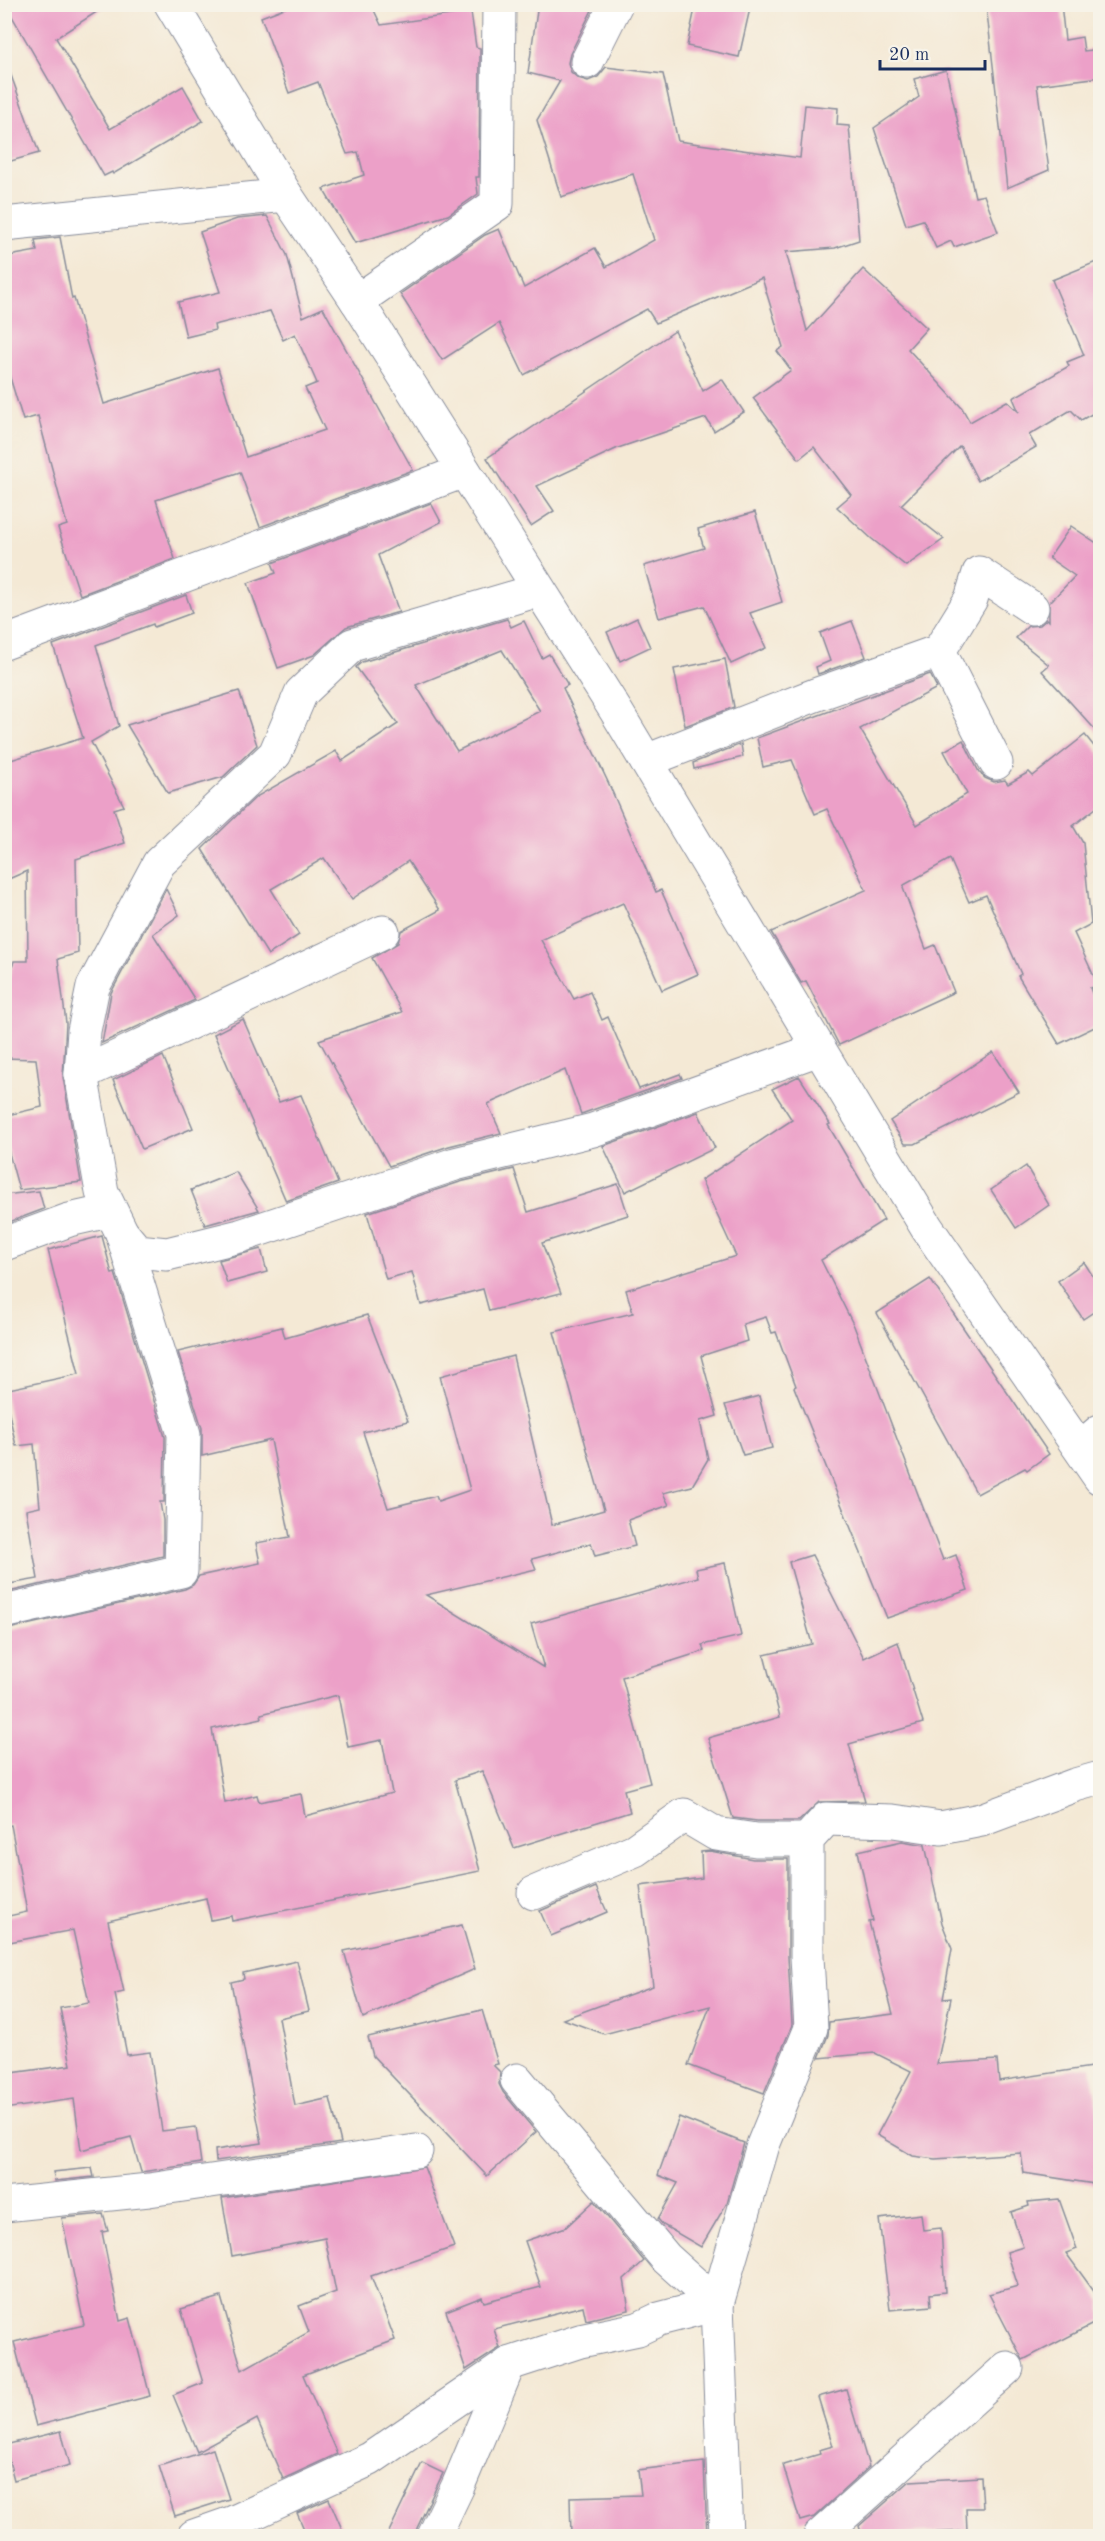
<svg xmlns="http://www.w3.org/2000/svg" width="1105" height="2541" font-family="'Old Standard TT',serif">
  <rect width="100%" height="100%" fill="#f7f3e8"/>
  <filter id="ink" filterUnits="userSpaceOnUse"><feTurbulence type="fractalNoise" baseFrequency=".0167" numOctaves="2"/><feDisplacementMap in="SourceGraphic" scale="12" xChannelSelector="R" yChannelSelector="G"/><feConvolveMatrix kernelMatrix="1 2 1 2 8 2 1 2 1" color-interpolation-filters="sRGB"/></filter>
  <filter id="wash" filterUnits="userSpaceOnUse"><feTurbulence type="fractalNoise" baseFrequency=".008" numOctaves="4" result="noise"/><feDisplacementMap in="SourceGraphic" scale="24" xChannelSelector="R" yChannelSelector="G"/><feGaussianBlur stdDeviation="1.35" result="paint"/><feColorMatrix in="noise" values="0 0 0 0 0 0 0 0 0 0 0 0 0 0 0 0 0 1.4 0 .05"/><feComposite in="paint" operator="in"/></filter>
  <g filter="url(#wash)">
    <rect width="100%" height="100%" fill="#f4e9d5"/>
    <g id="blocks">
      <g fill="#eca0c8" fill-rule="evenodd">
        <path d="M5,4H109L56,38L110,129L183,86L203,121L113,174L112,172L104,176Z"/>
        <path d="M295,4H371L381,25L471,12L476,47L480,48L479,177H476L478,194L448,215L355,243L323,189L364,175L358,152L347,154L318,82L289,93L261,17Z"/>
        <path d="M538,4H595L570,54L568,63L571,72L578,78L588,81L598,77L606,67L663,74L678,141L800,158L805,105L838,108L837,125L849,126L859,240L835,248L786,252L807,331L863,269L927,328L908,349L962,408L970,422L1007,401L1019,412L1013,398L1069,366L1067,362L1084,355L1052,280L1101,260V409L1081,420L1071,410L1029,435L1036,447L978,481L960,446L901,505L944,539L906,566L872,539L837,507L851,495L814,447L799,459L753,398L791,370L777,351L783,347L762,278L656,323L647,309L524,375L499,323L442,360L400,294L485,235L499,229L524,288L595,248L606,267L654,240L633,174L561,197L537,120L560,81L528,73Z"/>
        <path d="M696,4H751L739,57L687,46Z"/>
        <path d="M986,4H1061L1065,40L1082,37L1084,51L1101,49V77L1037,85L1049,170L1007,188Z"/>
        <path d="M4,67H8L39,153L4,163Z"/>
        <path d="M946,70L975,197L984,195L998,232L954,247L951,241L936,248L923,220L906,225L874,128L919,97L914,79Z"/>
        <path d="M267,216L287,255L303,317L323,308L413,470L260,527L240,472L156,500L175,559L80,595L58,528L67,525L38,416L23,420L4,358V257L37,251L35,240L60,237L72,299L74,298L104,404L218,368L246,457L325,430L305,388L317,383L295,334L283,340L270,311L214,325L215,330L186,337L178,302L220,292L200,232L237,219Z"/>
        <path d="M675,331L703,391L722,379L744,412L714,431L706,418L618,448L537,486L554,511L531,526L487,458Z"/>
        <path d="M431,503L441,522L378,555L399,612L346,627L314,655L278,668L248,583L276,573L272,563Z"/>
        <path d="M755,512L782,602L750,613L766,648L731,664L704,606L659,618L644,566L704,548L698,529Z"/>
        <path d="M1071,526L1101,546V736L1042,671L1049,665L1016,638L1028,626L1040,625L1047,619L1049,621V603L1075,576L1049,558Z"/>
        <path d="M186,595L192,613L154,627L153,624L96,645L119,726L91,742L124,806L114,809L125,843L76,859L78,953L58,959L66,1023L63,1077L81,1182L19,1190L4,1135V1116L42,1107L36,1059L4,1058V993L14,961H28L27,871L4,881V762L83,738L53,645Z"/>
        <path d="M637,618L650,647L620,661L607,632Z"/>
        <path d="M507,619L511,627L524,621L542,658L549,654L568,685L563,688L608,782L656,892L661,890L698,974L662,990L623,903L541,940L574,999L590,992L602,1020L608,1017L639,1089L680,1074L682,1078L581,1114L565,1070L488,1104L501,1133L449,1146L389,1166L319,1040L402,1012L372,958L398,943L401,931L440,910L408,861L352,899L324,858L271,889L299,935L268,955L202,849L256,797L336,751L342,761L398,724L356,667L362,662ZM502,650L540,711L457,751L416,685Z"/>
        <path d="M852,621L866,657L818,674L816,667L830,661L820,633Z"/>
        <path d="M725,659L734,707L685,726L674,669Z"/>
        <path d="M930,674L937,688L860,729L917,825L967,794L944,751L963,740L979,772L985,778L994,782L1005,780L1008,784L1029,772L1033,776L1085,735L1101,755V804L1073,826L1083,843L1091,924L1074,933L1098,985L1090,988L1101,1016V1024L1059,1044L1018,976L1021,974L986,895L969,902L950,859L904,885L903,888L926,949L935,945L954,992L839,1045L806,981L801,983L771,932L866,890L827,809L815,814L792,760L763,767L757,738Z"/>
        <path d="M239,691L257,745L223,777L168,793L127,725Z"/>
        <path d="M741,744L743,757L694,769L693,763Z"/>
        <path d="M166,889L179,915L153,934L195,1000L102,1043L111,993Z"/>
        <path d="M243,1019L279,1102L301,1095L338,1183L286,1201L214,1034Z"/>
        <path d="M993,1052L1019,1092L915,1144H905L890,1121Z"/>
        <path d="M163,1056L193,1128L142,1149L113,1080Z"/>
        <path d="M799,1076L830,1124L828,1125L884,1220L821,1260L854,1326L943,1560L956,1555L968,1590L887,1618L794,1387L796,1386L776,1332L772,1333L766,1317L743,1324L747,1341L701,1356L717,1416L700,1421L708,1459L692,1486L663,1493L669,1505L628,1520L635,1546L595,1556L591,1543L532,1559L536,1569L426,1595L544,1668L531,1624L698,1577L696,1569L725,1563L741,1636L702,1645L704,1651L622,1677L650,1783L624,1790L630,1812L514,1848L482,1771L455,1780L480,1871L232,1921L231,1916L211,1920L206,1898L108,1921L124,1992L115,1994L127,2055L150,2052L162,2131L196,2127L201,2163L141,2172L131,2137L81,2150L74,2099L4,2109V2074L71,2065L60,2008L89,2003L73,1930L4,1943V1917L27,1912L11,1825L4,1826V1630L185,1589L193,1585L199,1576L260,1563L256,1543L290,1537L271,1440L202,1456V1428L178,1352L282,1327L285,1338L367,1315L408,1421L363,1432L388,1508L436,1496L438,1501L470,1490L440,1376L513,1356L552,1525L604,1510L554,1332L633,1313L626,1290L736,1256L701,1180L792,1120L772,1089ZM338,1695L348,1747L382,1740L392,1793L305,1816L301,1794L259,1802L257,1795L225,1803L212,1729L262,1718L261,1714Z"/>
        <path d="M698,1112L715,1148L625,1192L603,1146Z"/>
        <path d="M1026,1166L1049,1205L1016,1228L991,1190Z"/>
        <path d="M514,1169L528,1212L618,1184L628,1215L542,1243L561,1293L489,1311L483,1289L421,1305L412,1272L386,1279L367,1213L460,1182Z"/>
        <path d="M236,1172L259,1210L205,1225L191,1190Z"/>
        <path d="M39,1191L44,1209L4,1224V1195Z"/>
        <path d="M102,1236L112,1274L115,1273L165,1437L164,1502H160L163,1520V1556L4,1593V1585L38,1579L26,1510L40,1507L34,1444L16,1446L4,1390L79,1374L48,1250Z"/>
        <path d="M261,1249L267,1272L227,1283L219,1260Z"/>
        <path d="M1084,1262L1101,1289V1307L1083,1319L1058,1281Z"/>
        <path d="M930,1279L1049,1454L1027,1470L1025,1468L977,1494L877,1313Z"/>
        <path d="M759,1396L772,1448L743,1455L725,1405Z"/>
        <path d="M812,1555L864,1658L898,1642L923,1723L849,1744L865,1801L819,1802L799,1821H757L733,1818L708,1738L780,1717L764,1655L812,1644L789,1562Z"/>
        <path d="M902,1841L925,1845L942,1923L952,1949L943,1999L951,1998L937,2064L997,2060L999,2081L1091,2067L1101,2131V2185L1024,2173L1021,2153L935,2159L913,2156L877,2135L911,2071L875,2053L819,2058L828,2035L829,2022L893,2014L869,1922L873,1921L858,1851Z"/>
        <path d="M710,1851L753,1859H788V1957L792,2025L764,2093L688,2065L710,2006L604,2034L563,2019L653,1986L640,1886L702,1878L701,1852Z"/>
        <path d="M596,1887L607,1912L551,1936L540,1911Z"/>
        <path d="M462,1925L475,1969L363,2018L344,1951Z"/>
        <path d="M297,1961L309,2011L279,2018L295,2106L330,2098L341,2143L216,2161L215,2150L262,2143L231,1982L244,1979L243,1973Z"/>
        <path d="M482,2010L498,2064L493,2065L500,2072L499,2084L503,2092L536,2132L487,2176L373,2056L368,2037Z"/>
        <path d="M679,2117L744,2143L727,2203L701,2247L663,2225L658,2219L678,2183L658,2175Z"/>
        <path d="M424,2167L454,2247L371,2276L395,2340L303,2375L337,2454L283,2479L257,2419L197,2452L173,2395L203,2383L181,2309L221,2297L242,2370L309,2332L299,2306L336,2292L325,2238L232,2256L222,2198Z"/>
        <path d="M92,2168L94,2177L55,2181L53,2172Z"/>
        <path d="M1059,2199L1077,2249L1066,2253L1101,2301V2320L1023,2360L989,2294L1018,2286L1007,2252L1023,2247L1011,2212L1029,2206L1028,2202Z"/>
        <path d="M594,2201L644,2261L624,2279L629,2310L586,2320L583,2306L494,2329L500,2348L466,2370L446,2311L482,2297L484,2302L541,2287L525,2241L566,2227Z"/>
        <path d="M103,2214L108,2231L102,2232L120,2321L130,2318L150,2396L36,2426L14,2342L84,2325L62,2218Z"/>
        <path d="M921,2214L923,2230L941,2228L945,2292L930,2294L931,2306L890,2310L879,2219Z"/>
        <path d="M846,2389L869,2467L814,2517L800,2521L783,2465L820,2454L819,2450L833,2446L818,2397Z"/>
        <path d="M61,2431L70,2465L14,2480L5,2445Z"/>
        <path d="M213,2449L229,2499L175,2516L159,2466Z"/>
        <path d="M704,2462L707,2536H571L570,2497L641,2495L638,2470Z"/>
        <path d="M422,2463L443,2473L417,2528L415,2536H387Z"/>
        <path d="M981,2477L983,2508H966L967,2531L862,2536L859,2526L910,2481Z"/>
        <path d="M329,2499L345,2536H307L297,2513Z"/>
      </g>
    </g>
  </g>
  <g filter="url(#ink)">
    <use href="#blocks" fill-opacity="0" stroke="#888c9a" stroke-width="1.5"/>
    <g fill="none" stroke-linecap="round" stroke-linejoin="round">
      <g stroke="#888c9a" stroke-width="35">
        <g id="minor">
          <path d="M587,62L616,4"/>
          <path d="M4,224L286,195"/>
          <path d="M357,301L497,204L499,4"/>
          <path d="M539,590L352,645L301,693L275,754L159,863L93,987L84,1031L81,1074L102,1192L122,1233L137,1251L167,1254L240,1236L455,1164L593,1130L819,1049"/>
          <path d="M4,643L464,471"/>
          <path d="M939,651L996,763"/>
          <path d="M646,761L815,695L939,651L971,599L979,573L1032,608"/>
          <path d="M81,1074L383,932"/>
          <path d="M4,1244L69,1220L109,1211"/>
          <path d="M1081,1447L1100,1431"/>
          <path d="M4,1612L181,1571L184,1434L122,1233"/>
          <path d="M534,1893L635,1850L684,1815L716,1834L756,1840H807"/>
          <path d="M517,2080L666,2258L717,2304"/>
          <path d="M4,2205L149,2190L416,2151"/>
          <path d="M194,2536L234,2522L370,2459L509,2364L580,2341L638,2329L659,2319L717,2304"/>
          <path d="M434,2536L458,2486L509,2364"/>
          <path d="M726,2536L717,2304L763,2145L811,2028L807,1957V1840L826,1819L893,1821L941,1828L981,1820L1075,1785L1100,1778"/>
          <path d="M820,2536L1007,2368"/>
        </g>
      </g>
      <g stroke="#888c9a" stroke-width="35">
        <path id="tertiary" d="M171,4L286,195L357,301L616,711L927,1228L1100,1478"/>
      </g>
      <use href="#minor" stroke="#fff" stroke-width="33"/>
      <use href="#tertiary" stroke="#fff" stroke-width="33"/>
    </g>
  </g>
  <rect width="1105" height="2541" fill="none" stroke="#f7f3e8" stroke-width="24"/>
  <path d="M880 60v9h105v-9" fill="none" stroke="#1b2f5e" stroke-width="3"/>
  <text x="889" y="60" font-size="18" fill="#1b2f5e" stroke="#f7f3e8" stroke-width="4.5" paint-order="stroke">20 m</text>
</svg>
